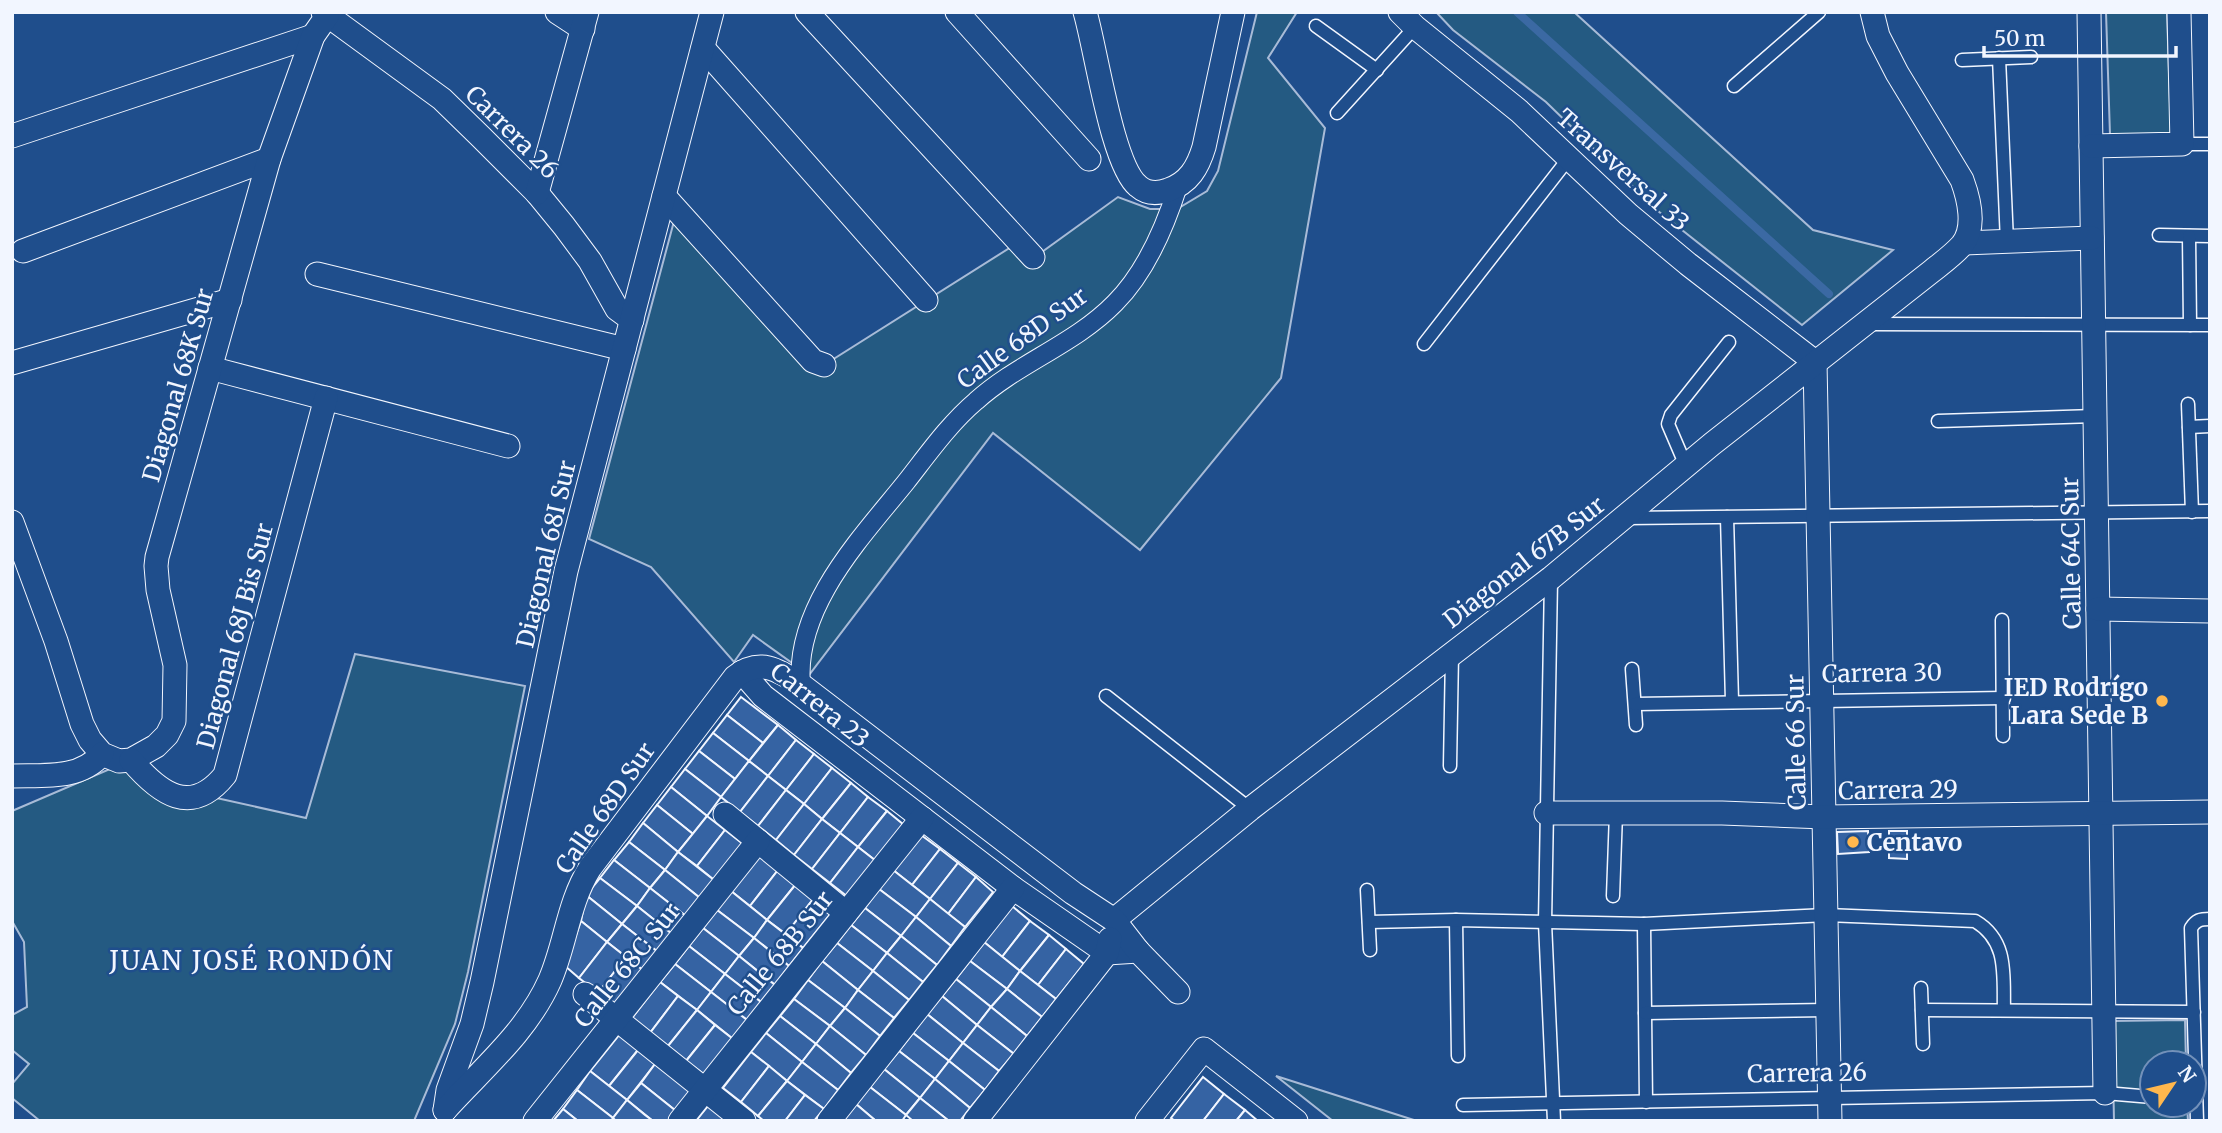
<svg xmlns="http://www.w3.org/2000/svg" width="2222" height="1133" font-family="Merriweather,serif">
  <rect width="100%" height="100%" fill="#1f4e8c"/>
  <g fill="#245a82" stroke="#a8bbd7" stroke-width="2">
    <path d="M1257,12H1297L1268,58L1325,128L1281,378L1140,550L993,433L809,675L753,635L734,662L651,567L589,539L677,210L824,365L1019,242L1035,257L1118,197L1150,209H1177L1207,191L1218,171Z"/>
    <path d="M1436,12H1574L1813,230L1893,250L1802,325L1658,211L1546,102L1453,30Z"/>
    <path d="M2106,12H2167L2171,134L2110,135Z"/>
    <path d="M355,654L525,686L468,972L455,1024L414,1121H40L12,1098V1084L29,1064L12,1050V1015L27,1007L24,942L12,921V811L131,760L143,774L203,795L306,818Z"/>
    <path d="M2185,1020L2186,1063H2152V1105H2187L2188,1121H2114L2112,1021Z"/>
    <path d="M1276,1076L1417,1121H1333Z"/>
  </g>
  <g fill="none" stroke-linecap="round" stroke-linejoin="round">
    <path stroke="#3b69a3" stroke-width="8" d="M1517,12L1829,294"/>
  </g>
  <g fill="#3563a3" stroke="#f2f6ff" stroke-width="2">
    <path d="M741,697L778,725L763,743L727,715Z"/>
    <path d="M727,715L763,743L749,761L713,733Z"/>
    <path d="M778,725L796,740L768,776L749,761Z"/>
    <path d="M713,733L749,761L735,779L699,751Z"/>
    <path d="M796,740L814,754L786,790L768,776Z"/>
    <path d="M699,751L735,779L721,797L685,769Z"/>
    <path d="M814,754L832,768L804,804L786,790Z"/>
    <path d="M749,761L768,776L740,812L721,797Z"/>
    <path d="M832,768L851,783L822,819L804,804Z"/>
    <path d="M685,769L721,797L707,816L671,787Z"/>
    <path d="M768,776L786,790L758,826L740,812Z"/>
    <path d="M851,783L868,797L840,833L822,819Z"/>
    <path d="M671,787L707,816L693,834L657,805Z"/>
    <path d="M786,790L804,804L776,840L758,826Z"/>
    <path d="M868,797L887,811L858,847L840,833Z"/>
    <path d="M804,804L822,819L794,855L776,840Z"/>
    <path d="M657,805L693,834L678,852L643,823Z"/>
    <path d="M887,811L904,825L876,861L858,847Z"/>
    <path d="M707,816L725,830L697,866L678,852Z"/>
    <path d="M822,819L840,833L812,869L794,855Z"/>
    <path d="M643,823L678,852L665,870L629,842Z"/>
    <path d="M725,830L743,844L714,880L697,866Z"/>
    <path d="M1868,831L1869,852L1838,854L1837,832Z"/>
    <path d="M1889,831H1907V859L1889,858Z"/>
    <path d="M840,833L858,847L830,883L812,869Z"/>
    <path d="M921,835L940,849L912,885L893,870Z"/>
    <path d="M629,842L665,870L650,888L614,860Z"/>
    <path d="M858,847L876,861L848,897L830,883Z"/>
    <path d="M940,849L958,863L930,899L912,885Z"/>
    <path d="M678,852L714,880L700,898L665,870Z"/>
    <path d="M759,855L778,870L750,906L731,891Z"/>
    <path d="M614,860L650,888L637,906L600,878Z"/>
    <path d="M958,863L976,877L948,914L930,899Z"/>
    <path d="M665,870L700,898L687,917L650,888Z"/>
    <path d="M778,870L796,884L767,920L750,906Z"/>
    <path d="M893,870L930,899L916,917L879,889Z"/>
    <path d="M976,877L993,892L965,927L948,914Z"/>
    <path d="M600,878L637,906L622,924L586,895Z"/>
    <path d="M796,884L814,898L786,934L767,920Z"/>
    <path d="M650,888L687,917L672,934L637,906Z"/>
    <path d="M879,889L916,917L901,936L865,908Z"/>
    <path d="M731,891L767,920L754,938L717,910Z"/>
    <path d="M586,895L622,924L607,942L581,921Z"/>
    <path d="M814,898L832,912L803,948L786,934Z"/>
    <path d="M930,899L965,927L951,946L916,917Z"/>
    <path d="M637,906L672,934L658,952L622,924Z"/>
    <path d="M1012,906L1030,921L1002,957L984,942Z"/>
    <path d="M865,908L901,936L887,953L851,925Z"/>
    <path d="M717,910L754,938L739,956L703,928Z"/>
    <path d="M916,917L951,946L937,965L901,936Z"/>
    <path d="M767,920L803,948L789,966L754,938Z"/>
    <path d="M581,921L607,942L579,978L565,966Z"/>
    <path d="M1030,921L1049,935L1020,971L1002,957Z"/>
    <path d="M622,924L658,952L644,971L607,942Z"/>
    <path d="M851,925L887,953L873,971L837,943Z"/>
    <path d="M703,928L739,956L725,974L689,946Z"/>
    <path d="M1049,935L1066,949L1038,985L1020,971Z"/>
    <path d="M901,936L937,965L923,982L887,953Z"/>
    <path d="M754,938L789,966L775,985L739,956Z"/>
    <path d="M607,942L626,957L598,993L579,978Z"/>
    <path d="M984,942L1020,971L1007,989L970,961Z"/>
    <path d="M837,943L873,971L858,990L822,961Z"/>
    <path d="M689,946L725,974L711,992L675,964Z"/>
    <path d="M1066,949L1084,964L1056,999L1038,985Z"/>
    <path d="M887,953L923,982L909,1000L873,971Z"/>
    <path d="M739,956L775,985L761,1002L725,974Z"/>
    <path d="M626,957L644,971L616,1007L598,993Z"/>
    <path d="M822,961L858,990L845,1008L808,980Z"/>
    <path d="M970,961L1007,989L991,1007L956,979Z"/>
    <path d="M675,964L711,992L697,1010L660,982Z"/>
    <path d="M873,971L909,1000L894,1018L858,990Z"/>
    <path d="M1020,971L1056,999L1042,1017L1007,989Z"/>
    <path d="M725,974L761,1002L747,1020L711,992Z"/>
    <path d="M956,979L991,1007L977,1025L942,996Z"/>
    <path d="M808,980L845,1008L830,1026L794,999Z"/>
    <path d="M660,982L678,996L650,1033L632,1018Z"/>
    <path d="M1007,989L1042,1017L1027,1036L991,1007Z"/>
    <path d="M858,990L894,1018L880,1036L845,1008Z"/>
    <path d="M711,992L747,1020L733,1039L697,1010Z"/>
    <path d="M678,996L697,1010L668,1046L650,1033Z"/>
    <path d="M942,996L977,1025L963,1043L927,1014Z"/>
    <path d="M794,999L830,1026L816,1044L780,1016Z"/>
    <path d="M991,1007L1027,1036L1014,1054L977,1025Z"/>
    <path d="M845,1008L880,1036L866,1055L830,1026Z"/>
    <path d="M697,1010L715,1025L686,1061L668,1046Z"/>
    <path d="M927,1014L963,1043L949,1061L913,1033Z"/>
    <path d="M780,1016L816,1044L802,1062L766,1033Z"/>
    <path d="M715,1025L733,1039L705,1075L686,1061Z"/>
    <path d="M977,1025L1014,1054L999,1071L963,1043Z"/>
    <path d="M830,1026L866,1055L851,1073L816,1044Z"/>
    <path d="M766,1033L802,1062L787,1081L751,1052Z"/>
    <path d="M913,1033L949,1061L935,1079L899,1051Z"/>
    <path d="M619,1035L638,1050L609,1086L590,1071Z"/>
    <path d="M963,1043L999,1071L985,1090L949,1061Z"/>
    <path d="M816,1044L851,1073L838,1090L802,1062Z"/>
    <path d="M638,1050L655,1064L627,1100L609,1086Z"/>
    <path d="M899,1051L935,1079L920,1098L884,1069Z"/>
    <path d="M751,1052L769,1066L741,1102L723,1088Z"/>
    <path d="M949,1061L985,1090L970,1108L935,1079Z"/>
    <path d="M802,1062L838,1090L824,1109L787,1081Z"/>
    <path d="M655,1064L691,1092L676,1111L641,1083Z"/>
    <path d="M769,1066L787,1081L758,1116L741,1102Z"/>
    <path d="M884,1069L920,1098L906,1115L870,1087Z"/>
    <path d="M590,1071L627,1100L613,1118L577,1090Z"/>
    <path d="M1203,1077L1224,1094L1203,1121H1175L1171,1118Z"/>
    <path d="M935,1079L970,1108L960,1121H949L920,1098Z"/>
    <path d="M787,1081L805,1095L785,1121H764L758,1116Z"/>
    <path d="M641,1083L676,1111L669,1121H653L627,1100Z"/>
    <path d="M870,1087L906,1115L902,1121H876L856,1104Z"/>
    <path d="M577,1090L613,1118L611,1121H578L563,1109Z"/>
    <path d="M1224,1094L1245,1110L1236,1121H1203Z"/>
    <path d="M805,1095L824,1109L814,1121H785Z"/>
    <path d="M920,1098L949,1121H913L906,1115Z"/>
    <path d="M627,1100L645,1115L653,1121H616L613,1118Z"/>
    <path d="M856,1104L876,1121H843Z"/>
    <path d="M708,1106L727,1121H696Z"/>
    <path d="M563,1109L578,1121H553Z"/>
    <path d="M1245,1110L1258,1121H1236Z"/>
  </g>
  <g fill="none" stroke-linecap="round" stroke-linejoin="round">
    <g stroke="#f2f6ff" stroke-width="15">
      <g id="service">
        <path d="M1316,26L1377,70"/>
        <path d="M1999,58L2007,242"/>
        <path d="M1962,60L2031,57"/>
        <path d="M1734,86L1819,12"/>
        <path d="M1337,113L1415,27"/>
        <path d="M2182,144H2210"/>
        <path d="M2159,235L2210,236"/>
        <path d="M2189,236L2190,325"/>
        <path d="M1868,324L2210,325"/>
        <path d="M1424,344L1569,158"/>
        <path d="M2188,404L2192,512"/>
        <path d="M1938,421L2095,416"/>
        <path d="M2189,427L2210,426"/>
        <path d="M1686,466L1668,424L1671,415L1729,342"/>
        <path d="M1727,517L1732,701"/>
        <path d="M1626,518L2210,511"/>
        <path d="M1551,579L1545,923L1554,1121"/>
        <path d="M2002,620L2003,736"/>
        <path d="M1632,669L1636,725"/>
        <path d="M1106,696L1250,809"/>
        <path d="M1635,704L2004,698"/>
        <path d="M1450,766L1452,654"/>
        <path d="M1367,890L1370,950"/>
        <path d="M1613,896L1616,813"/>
        <path d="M1456,920L1458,1056"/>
        <path d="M1369,922L1456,920L1644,924L1826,915L1975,921C2009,941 2003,976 2004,1010"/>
        <path d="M1644,924L1646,1102"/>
        <path d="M1921,988L1923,1044"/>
        <path d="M1922,1010L2194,1012"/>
        <path d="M1645,1013L1827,1010"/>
        <path d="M1463,1105L2105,1093L2152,1097"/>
        <path d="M2197,1121L2191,928C2196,920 2200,919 2210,919"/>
      </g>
    </g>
    <g stroke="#f2f6ff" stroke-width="20">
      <path id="pedestrian" d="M801,685C794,607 861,538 906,482C928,454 949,424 976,401C1018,363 1075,344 1115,303C1146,272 1165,227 1178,186"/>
    </g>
    <g stroke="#f2f6ff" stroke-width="25">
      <g id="minor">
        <path d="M323,12L442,99L481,137L537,193L564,226L590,261L617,309L632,320"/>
        <path d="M557,12L583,29"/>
        <path d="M807,12L1033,257"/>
        <path d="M957,12L1089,159"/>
        <path d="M1085,12C1096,49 1112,165 1138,186C1147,194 1157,194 1168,190C1189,183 1198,167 1204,147L1233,12"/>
        <path d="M1400,12L1415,27L1519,111L1628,214L1688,264L1815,362L1830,1121"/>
        <path d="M2089,12L2105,1093"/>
        <path d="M703,48L926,300"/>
        <path d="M12,136L313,36"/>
        <path d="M2091,146L2182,144L2179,12"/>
        <path d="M537,193L587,12"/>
        <path d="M664,196L813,361L824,365"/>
        <path d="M1964,243L2092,238"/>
        <path d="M23,251L269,159"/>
        <path d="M317,274L624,349"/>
        <path d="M12,363L230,300"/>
        <path d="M210,368L508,446"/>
        <path d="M12,522L56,641L82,724L90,740L102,754L119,761L131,760L156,746L167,735L174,721L175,665L158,590L156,566L157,557L269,159L313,36L327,16"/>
        <path d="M2098,609L2210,611"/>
        <path d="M742,672L763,696L1013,888L1107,953L1138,951"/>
        <path d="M131,760C160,794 191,817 225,775L326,398"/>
        <path d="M12,776C45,775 79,780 102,754"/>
        <path d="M1546,813H1722L1824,817L2210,812"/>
        <path d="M725,814L846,913"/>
        <path d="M1114,920L1250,809L1551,578L1712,444L1932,271C1942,263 1953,255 1962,245C1976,228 1969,199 1962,180L1897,73L1878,36L1872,12"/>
        <path d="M585,994L744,1121"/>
        <path d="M445,1110L448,1090L472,1024L482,982L566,571L712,12"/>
        <path d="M445,1110C482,1069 527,1032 550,980C566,943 568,903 590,868L735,677C759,658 778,669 801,685L1073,893L1114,920L1138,951L1178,992"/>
        <path d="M535,1121L758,841"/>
        <path d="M680,1121L922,818"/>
        <path d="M829,1121L1013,888"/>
        <path d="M975,1121L1107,953L1110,939"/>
        <path d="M1147,1121L1204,1049L1296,1121"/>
      </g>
    </g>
    <use href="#service" stroke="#1f4e8c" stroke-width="12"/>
    <use href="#pedestrian" stroke="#1f4e8c" stroke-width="18"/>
    <use href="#minor" stroke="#1f4e8c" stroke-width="23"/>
  </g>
  <g fill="#ffb74d" stroke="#1f4e8c" stroke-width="2.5">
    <circle cx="2162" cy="701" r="7"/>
    <circle cx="1853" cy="842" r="7"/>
  </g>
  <g text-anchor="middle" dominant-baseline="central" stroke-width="5" stroke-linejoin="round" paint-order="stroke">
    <g font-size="24" fill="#f2f6ff" stroke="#1f4e8c">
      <text transform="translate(512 132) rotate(45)">Carrera 26</text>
      <text transform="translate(1623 170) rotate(42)">Transversal 33</text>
      <text transform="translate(1022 338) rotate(-36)">Calle 68D Sur</text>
      <text transform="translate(178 385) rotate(-74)">Diagonal 68K Sur</text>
      <text transform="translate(2071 553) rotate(-91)">Calle 64C Sur</text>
      <text transform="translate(546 554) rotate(-77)">Diagonal 68I Sur</text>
      <text transform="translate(1524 562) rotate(-38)">Diagonal 67B Sur</text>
      <text transform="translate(235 636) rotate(-75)">Diagonal 68J Bis Sur</text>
      <text transform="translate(1882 673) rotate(-1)">Carrera 30</text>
      <text transform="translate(820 705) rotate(39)">Carrera 23</text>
      <text transform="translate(1796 742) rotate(-91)">Calle 66 Sur</text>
      <text transform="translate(1898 790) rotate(-1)">Carrera 29</text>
      <text transform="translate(605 808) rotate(-55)">Calle 68D Sur</text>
      <text transform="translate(780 953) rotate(-51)">Calle 68B Sur</text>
      <text transform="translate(627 965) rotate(-51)">Calle 68C Sur</text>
      <text transform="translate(1807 1073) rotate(-1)">Carrera 26</text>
    </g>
    <g font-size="24" font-weight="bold" fill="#f2f6ff" stroke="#1f4e8c" text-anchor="end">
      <text x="2148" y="687">IED Rodrígo<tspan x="2148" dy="28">Lara Sede B</tspan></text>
      <text x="1867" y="842" text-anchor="start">Centavo</text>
    </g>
    <g font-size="26" letter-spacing="2" fill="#f2f6ff" stroke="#1f4e8c">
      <text x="252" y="960">JUAN JOSÉ RONDÓN</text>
    </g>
  </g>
  <rect width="2222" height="1133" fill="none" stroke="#f2f6ff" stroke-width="28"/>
  <g transform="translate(2173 1084) rotate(55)"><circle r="33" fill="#1f4e8c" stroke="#7391ba" stroke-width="2"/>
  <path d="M0-5L12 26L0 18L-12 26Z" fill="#ffb74d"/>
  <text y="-10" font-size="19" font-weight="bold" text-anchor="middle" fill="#f2f6ff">N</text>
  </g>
  <path d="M1984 46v10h192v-10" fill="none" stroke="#f2f6ff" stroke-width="3.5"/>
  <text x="1994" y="46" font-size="21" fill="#f2f6ff" stroke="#1f4e8c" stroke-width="5" paint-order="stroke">50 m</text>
</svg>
